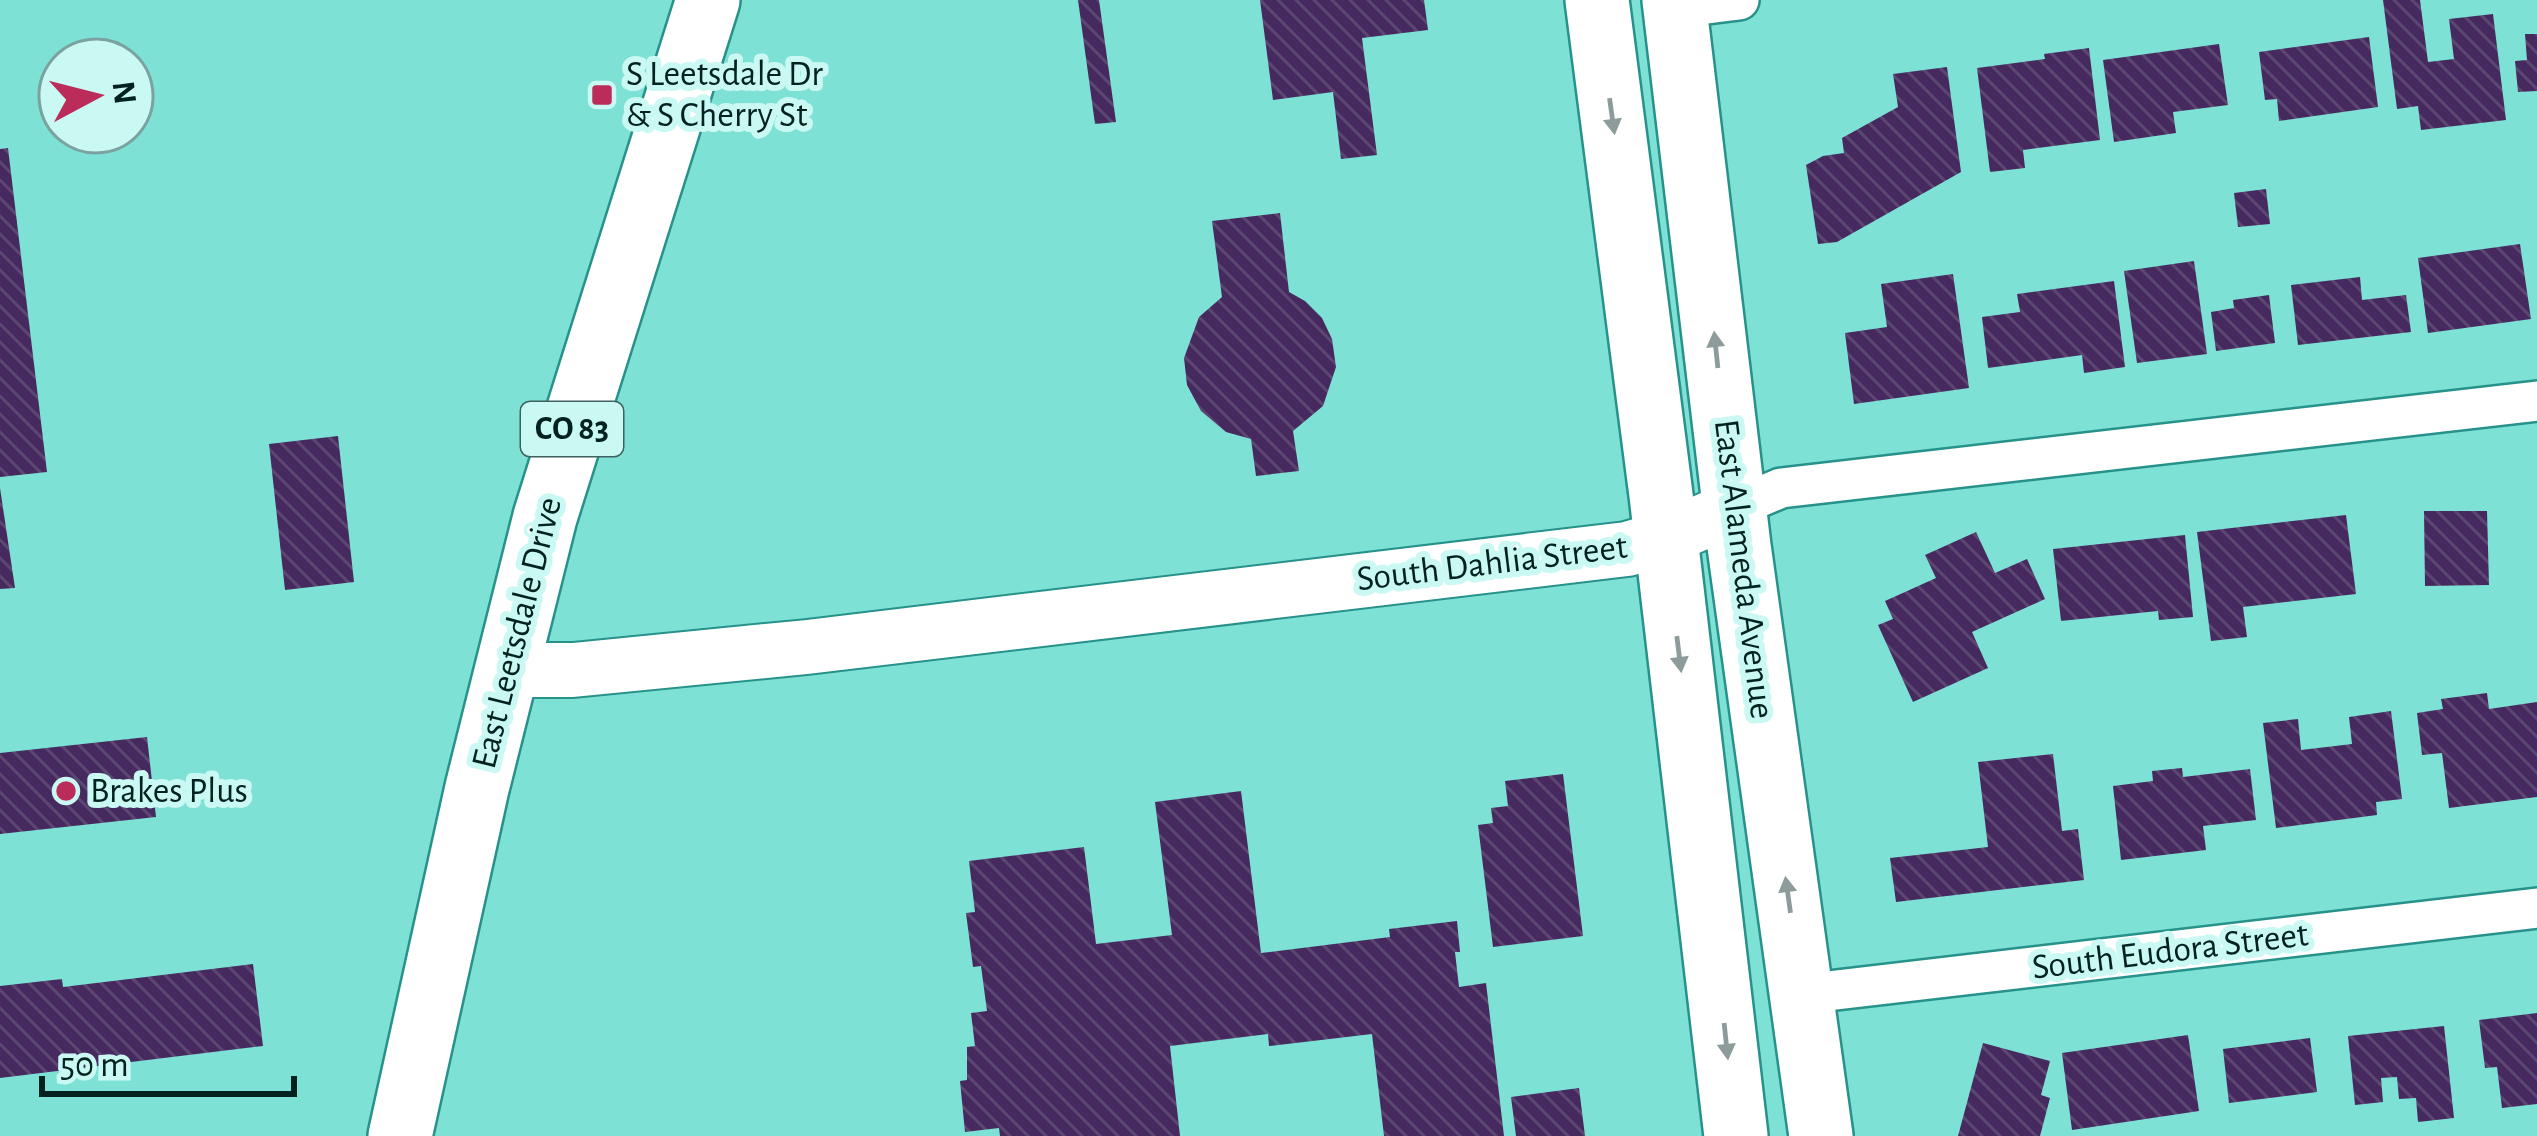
<svg xmlns="http://www.w3.org/2000/svg" width="2537" height="1136" font-family="'Alegreya Sans',sans-serif">
  <defs>
    <pattern id="building-back-hatch" width="6" height="6" patternUnits="userSpaceOnUse" patternTransform="scale(3)"><rect width="6" height="6" fill="#462a5f"/><path d="M-1 5l2 2M0 0l6 6M5-1l2 2" fill="none" stroke="#5c4772"/></pattern>
  </defs>
  <rect width="100%" height="100%" fill="#7ee1d6"/>
  <g fill="url(#building-back-hatch)">
    <path d="M1078,0H1099L1116,122L1095,124Z"/>
    <path d="M1260,0H1424L1428,30L1362,38L1377,155L1341,159L1333,92L1273,100Z"/>
    <path d="M2383,0H2420L2428,62L2454,59L2449,19L2493,14L2506,120L2421,130L2418,106L2397,109Z"/>
    <path d="M2525,34H2537V91L2518,92L2515,61L2527,60Z"/>
    <path d="M2369,37L2378,107L2279,121L2277,99L2265,100L2259,52Z"/>
    <path d="M2219,44L2228,105L2173,112L2176,133L2114,142L2103,60Z"/>
    <path d="M2089,48L2100,140L2023,150L2025,168L1990,172L1977,68L2045,59L2044,54Z"/>
    <path d="M1947,67L1961,172L1837,242L1818,244L1806,165L1823,156L1844,153L1842,138L1898,107L1893,74Z"/>
    <path d="M8,148L47,472L0,477V149Z"/>
    <path d="M2266,189L2270,224L2238,227L2234,193Z"/>
    <path d="M1280,213L1289,292L1305,301L1322,318L1332,339L1336,367L1323,406L1293,431L1299,471L1256,476L1251,439L1226,432L1201,411L1187,385L1184,358L1199,317L1222,297L1212,221Z"/>
    <path d="M2520,244L2531,319L2428,333L2418,258Z"/>
    <path d="M2194,261L2207,354L2137,363L2124,271Z"/>
    <path d="M1953,274L1969,388L1854,404L1845,333L1887,327L1881,284Z"/>
    <path d="M2360,277L2362,300L2406,295L2411,332L2298,345L2291,285Z"/>
    <path d="M2114,281L2125,367L2084,373L2082,355L1988,368L1982,317L2020,312L2017,294Z"/>
    <path d="M2269,295L2275,343L2216,351L2211,312L2234,308L2233,300Z"/>
    <path d="M338,436L354,582L285,590L269,444Z"/>
    <path d="M0,488L15,588L0,589Z"/>
    <path d="M2424,511H2487L2489,585L2425,586Z"/>
    <path d="M2346,515L2356,594L2243,607L2247,637L2211,641L2197,532Z"/>
    <path d="M1976,532L1995,573L2027,559L2045,599L1972,632L1988,668L1913,702L1878,625L1893,619L1885,601L1936,578L1925,555Z"/>
    <path d="M2185,535L2193,617L2159,620L2158,611L2061,621L2053,549Z"/>
    <path d="M2487,693L2489,709L2537,702V797L2449,808L2442,753L2422,755L2417,713L2443,709L2441,699Z"/>
    <path d="M2391,711L2402,799L2376,802L2377,815L2276,828L2263,723L2298,719L2301,750L2352,744L2349,717Z"/>
    <path d="M147,737L156,817L0,834V753Z"/>
    <path d="M2053,754L2062,831L2078,829L2084,880L1896,902L1890,858L1988,847L1978,762Z"/>
    <path d="M2182,768L2183,777L2250,769L2256,820L2203,826L2206,850L2121,860L2113,786L2153,781L2152,771Z"/>
    <path d="M1563,774L1583,936L1493,947L1478,825L1493,823L1491,808L1508,806L1505,781Z"/>
    <path d="M1241,791L1261,953L1390,937L1389,929L1457,921L1460,952H1455L1459,987L1486,983L1504,1136H1384L1372,1034L1269,1046L1268,1034L1170,1046L1180,1136H1000L999,1128L965,1132L960,1081L967,1080V1047L975,1046L971,1013L987,1011L981,966L973,967L966,913L975,912L969,861L1084,847L1096,944L1172,935L1155,802Z"/>
    <path d="M253,964L263,1046L0,1078V986L62,979L63,987Z"/>
    <path d="M2537,1013V1104L2502,1108L2497,1067L2485,1068L2479,1020Z"/>
    <path d="M2444,1026L2454,1118L2418,1122L2416,1098L2399,1099L2397,1077L2381,1078L2383,1102L2355,1105L2348,1036Z"/>
    <path d="M2188,1035L2199,1111L2072,1130L2062,1053Z"/>
    <path d="M2310,1038L2317,1092L2229,1103L2223,1049Z"/>
    <path d="M1983,1043L2050,1061L2041,1095L2050,1098L2040,1136H1958Z"/>
    <path d="M1579,1088L1585,1136H1516L1511,1097Z"/>
  </g>
  <g fill="none" stroke-linecap="round" stroke-linejoin="round">
    <g stroke="#27928a" stroke-width="44">
      <g id="street">
        <path d="M1675,8L1739,0"/>
        <path d="M1734,508L1781,488L2537,401"/>
        <path d="M1802,994L2537,908"/>
      </g>
    </g>
    <g stroke="#27928a" stroke-width="58">
      <path id="secondary" d="M508,670H573L807,647L1627,549L1666,538L1734,508"/>
    </g>
    <g stroke="#27928a" stroke-width="68">
      <g id="primary">
        <path d="M1597,0L1661,495L1736,1136"/>
        <path d="M1674,0L1739,546L1821,1136"/>
        <path d="M400,1136L477,788L545,517L708,0"/>
      </g>
    </g>
    <use href="#street" stroke="#fff" stroke-width="39"/>
    <use href="#secondary" stroke="#fff" stroke-width="54"/>
    <use href="#primary" stroke="#fff" stroke-width="63"/>
  </g>
  <defs><path id="oneway-solid" d="M-6-.8H1V-3.2L6.5 0L1 3.2V.8H-6Z" transform="scale(3)"/></defs>
  <g fill="#8d9c9b">
    <use href="#oneway-solid" transform="translate(1612 116) rotate(82)"/>
    <use href="#oneway-solid" transform="translate(1716 350) rotate(-96)"/>
    <use href="#oneway-solid" transform="translate(1679 654) rotate(83)"/>
    <use href="#oneway-solid" transform="translate(1788 895) rotate(-98)"/>
    <use href="#oneway-solid" transform="translate(1726 1041) rotate(84)"/>
  </g>
  <g fill="#bb2c5b" stroke="#caf8f2" stroke-width="4.5">
    <rect x="590" y="83" width="24" height="24" rx="6"/>
    <circle cx="66" cy="791" r="12"/>
  </g>
  <g text-anchor="middle" dominant-baseline="central" stroke-width="12" stroke-linejoin="round" paint-order="stroke">
    <rect fill="#caf8f2" stroke="#3e625f" stroke-width="3" x="521" y="402" width="102" height="54" rx="9"/>
    <g font-size="33" font-weight="bold" fill="#022220">
      <text x="572" y="429">CO 83</text>
    </g>
    <g font-size="36" fill="#022220" stroke="#caf8f2" text-anchor="start">
      <text x="626" y="74">S Leetsdale Dr<tspan x="626" dy="41">&amp; S Cherry St</tspan></text>
      <text x="90" y="791">Brakes Plus</text>
    </g>
    <g font-size="36" fill="#022220" stroke="#caf8f2">
      <text transform="translate(1492 563) rotate(-7)">South Dahlia Street</text>
      <text transform="translate(1744 569) rotate(83)">East Alameda Avenue</text>
      <text transform="translate(517 633) rotate(-76)">East Leetsdale Drive</text>
      <text transform="translate(2170 951) rotate(-7)">South Eudora Street</text>
    </g>
  </g>
  <g transform="translate(96 96) rotate(83)"><circle r="57" fill="#caf8f2" stroke="#7aa29e" stroke-width="3"/>
  <path d="M0-9L21 45L0 30L-21 45Z" fill="#bb2c5b"/>
  <text y="-18" font-size="33" font-weight="bold" text-anchor="middle" fill="#022220">N</text>
  </g>
  <path d="M42 1076v18h252v-18" fill="none" stroke="#022220" stroke-width="6"/>
  <text x="60" y="1076" font-size="36" fill="#022220" stroke="#caf8f2" stroke-width="9" paint-order="stroke">50 m</text>
</svg>
